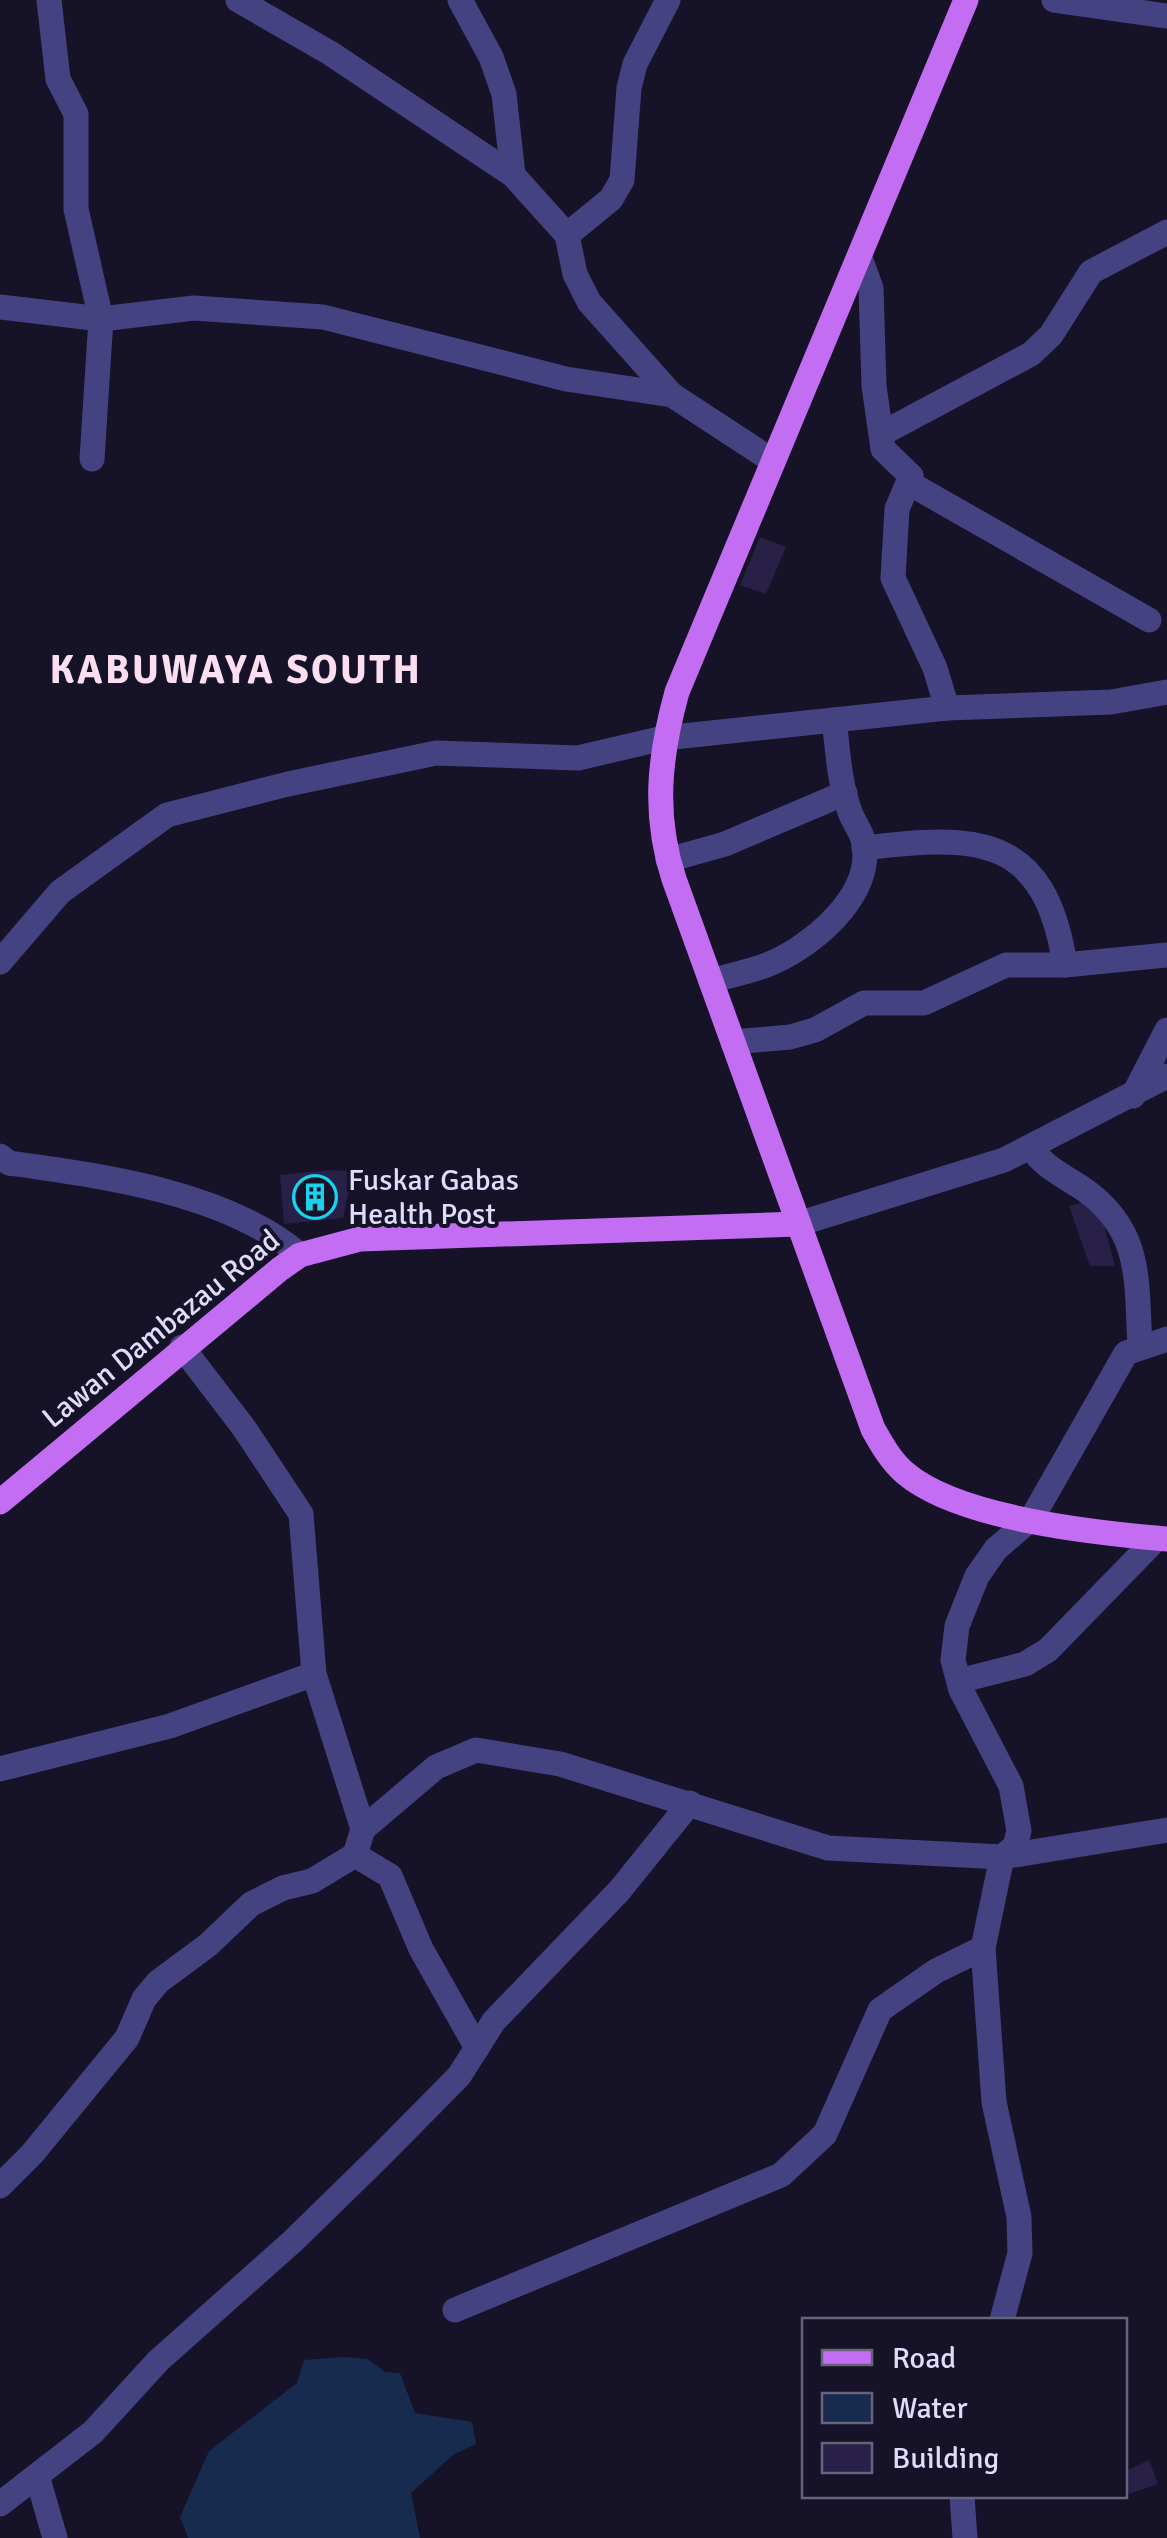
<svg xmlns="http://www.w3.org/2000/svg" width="1167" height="2538" font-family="Signika,sans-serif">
  <rect width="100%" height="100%" fill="#161228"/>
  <path fill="#162b4e" d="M342,2357L368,2359L385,2372L400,2373L415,2413L472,2422L476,2444L453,2455L411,2493L420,2538H188L180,2517L209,2451L297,2383L304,2360Z"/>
  <g fill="#292047">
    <path d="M760,537L786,547L766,594L740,585Z"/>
    <path d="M330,1170L353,1171L343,1218L284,1224L280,1175Z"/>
    <path d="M1097,1199L1115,1266H1090L1069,1206Z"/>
    <path d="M1149,2460L1158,2484L1129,2494L1124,2472Z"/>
  </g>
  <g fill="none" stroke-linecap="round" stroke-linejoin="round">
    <g stroke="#454282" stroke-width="25">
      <path d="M49,0L58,79L76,114V209L101,319L92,459"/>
      <path d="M238,0L330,53L513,175L567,235L575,274L589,302L672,395"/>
      <path d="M460,0L491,57L504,94L513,175"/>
      <path d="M1054,0L1167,16"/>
      <path d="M567,235L611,199L622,180L629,88L635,64L668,0"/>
      <path d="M860,258L871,288L874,386L883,449L911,476L897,509L893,578L935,668L947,708"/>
      <path d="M0,307L101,319L194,308L323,317L566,379L672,395L773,461"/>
      <path d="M883,433L1031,354L1051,335L1091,272L1167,232"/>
      <path d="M909,483L1149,620"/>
      <path d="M864,848C977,834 1045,834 1065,965"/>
      <path d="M668,860L725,844L845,793"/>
      <path d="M0,962L60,892L167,815L288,784L436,753L578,758L664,738L947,708L1111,702L1167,692"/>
      <path d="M711,981C728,976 747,972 764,966C808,950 877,895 863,840C861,831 853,821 850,812C839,783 838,750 834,720"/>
      <path d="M733,1042L790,1037L815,1030L864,1003H924L1006,965H1065L1167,955"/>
      <path d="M1133,1096L1167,1030"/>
      <path d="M1030,1147C1046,1169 1063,1175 1085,1190C1143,1232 1136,1281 1140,1346"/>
      <path d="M0,1156L9,1163C102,1176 226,1192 300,1255"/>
      <path d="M798,1224L1004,1160L1167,1076"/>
      <path d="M182,1347L244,1428L301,1514L314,1674L363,1829L355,1855L390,1876L421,1949L477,2048"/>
      <path d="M959,1681L1025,1664L1048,1650L1157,1538"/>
      <path d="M0,1769L170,1726L314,1674"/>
      <path d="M363,1829L436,1767L476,1750L560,1764L828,1848L1002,1857L1167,1830"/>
      <path d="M0,2186L32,2154L127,2038L144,1999L158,1982L208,1945L251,1904L283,1888L312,1881L355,1855"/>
      <path d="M455,2310L781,2175L825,2134L880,2010L936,1971L983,1948"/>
      <path d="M1002,2320L1020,2253L1019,2217L994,2102L983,1948L1002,1857L1015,1846L1019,1831L1011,1786L961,1690L953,1660L957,1626L977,1576L996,1549L1032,1518L1126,1353L1167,1339"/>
      <path d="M38,2479L55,2538"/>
      <path d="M962,2496L965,2538"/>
      <path d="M0,2504L93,2432L158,2361L293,2241L380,2156L459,2076L494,2021L619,1891L690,1803"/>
    </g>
    <g stroke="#c36df2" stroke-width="25">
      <path d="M966,0L677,692C659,757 653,815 674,879L873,1429C882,1445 891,1461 905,1473C959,1519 1096,1533 1167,1539"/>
      <path d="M0,1502L280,1269L300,1255L360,1239L798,1224"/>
    </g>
  </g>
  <defs>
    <g id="building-ring" transform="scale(2.25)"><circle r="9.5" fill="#161228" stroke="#19d2eb" stroke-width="1.5"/><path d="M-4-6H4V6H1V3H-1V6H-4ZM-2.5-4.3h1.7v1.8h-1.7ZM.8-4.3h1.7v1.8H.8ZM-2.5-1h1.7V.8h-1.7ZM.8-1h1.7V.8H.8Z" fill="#19d2eb"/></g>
  </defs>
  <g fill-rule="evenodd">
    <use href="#building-ring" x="315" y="1197"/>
  </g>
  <g text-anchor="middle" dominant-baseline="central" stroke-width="8" stroke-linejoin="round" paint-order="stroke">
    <g font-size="30" fill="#e0dcfc" stroke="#161228" text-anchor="start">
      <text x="348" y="1180">Fuskar Gabas<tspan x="348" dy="34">Health Post</tspan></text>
    </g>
    <g font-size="30" fill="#e0dcfc" stroke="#161228">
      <text transform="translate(161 1329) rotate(-39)">Lawan Dambazau Road</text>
    </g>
    <g font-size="40" font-weight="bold" letter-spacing="2.5" fill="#fcdef1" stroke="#161228">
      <text x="236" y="670">KABUWAYA SOUTH</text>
    </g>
  </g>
  <rect x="802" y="2318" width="325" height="180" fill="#161228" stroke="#67637d" stroke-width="2.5"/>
  <rect x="822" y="2350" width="50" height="15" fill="#c36df2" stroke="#67637d" stroke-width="2.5"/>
  <text x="892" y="2368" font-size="30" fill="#e0dcfc">Road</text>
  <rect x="822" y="2393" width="50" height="30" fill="#162b4e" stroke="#67637d" stroke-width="2.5"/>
  <text x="892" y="2418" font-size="30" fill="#e0dcfc">Water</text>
  <rect x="822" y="2443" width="50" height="30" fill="#292047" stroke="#67637d" stroke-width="2.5"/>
  <text x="892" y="2468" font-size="30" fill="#e0dcfc">Building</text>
</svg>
